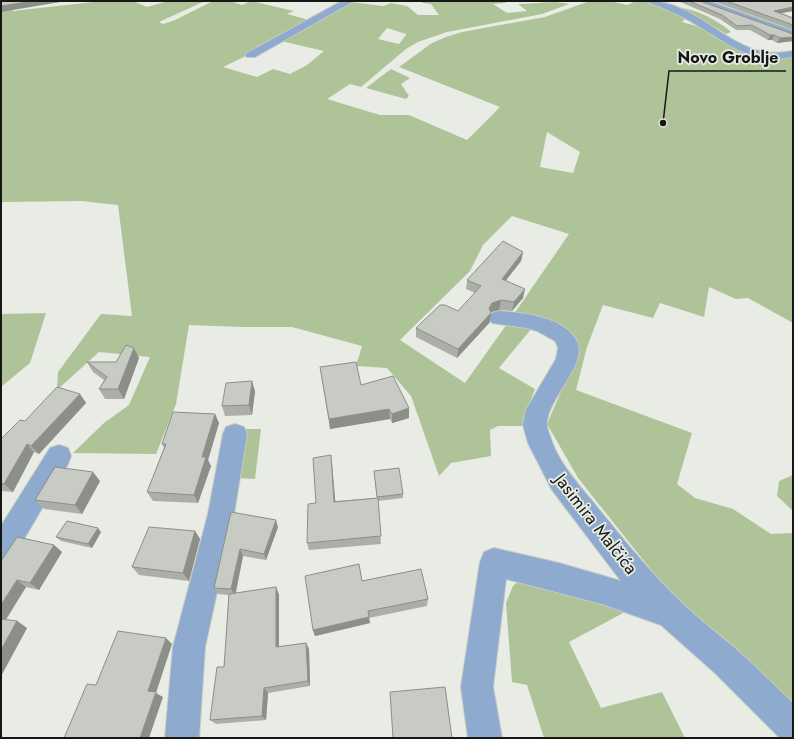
<svg xmlns="http://www.w3.org/2000/svg" width="794" height="739" font-family="Jost,sans-serif">
  <rect width="100%" height="100%" fill="#e8ece4"/>
  <g fill="#afc399" fill-rule="evenodd">
    <path d="M102,1H133L147,7L168,1H205L159,22L163,24L175,20L213,1H230L242,5L251,1L294,11L287,14L309,20L248,55L223,67L257,77L273,69L290,74L307,65L324,51L281,41L351,2L383,6L391,3L407,6L418,15H439L431,4L423,3L420,1H505L506,3L493,4L507,13L527,11L518,4C535,4 553,0 569,4L542,14L447,32L418,42L406,49L361,87L350,84L327,99L380,115H409L467,140L500,107L399,67L432,43L446,37L462,32L545,17L590,1H610L627,5L636,1H646L687,17L682,22L700,27L768,58L793,57V323L748,298L736,299L709,287L704,317L660,303L653,318L603,305L587,347L576,390L692,433L677,484L695,498L733,509L771,534L793,533V705L663,585L578,478L547,424L576,357V344L514,314L569,234L512,216L483,245L470,271L400,340L465,383L507,324L532,328L499,368L535,389L530,402L524,426H498L490,430L491,456L451,463L439,476L411,396L387,368L356,366L362,346L292,327H240L189,325L176,404L156,454L73,453L104,423L129,405L150,357L99,352L57,390L58,372L101,314L132,316L118,205L81,201L1,202V6L11,2L13,11ZM387,28L406,34V35L399,44L378,39ZM547,132L580,152L573,173L540,167Z"/>
    <path d="M676,8C691,6 721,22 731,32L726,34L698,18Z"/>
    <path d="M391,69L410,78L401,84L409,96L406,99L366,88Z"/>
    <path d="M46,313L30,363L1,387V314Z"/>
    <path d="M242,429H261L255,479L233,478Z"/>
    <path d="M793,475V511L777,496L779,481Z"/>
    <path d="M522,578L625,612L569,642L601,708L662,692L685,738H544L527,685L512,682L506,603L513,586Z"/>
  </g>
  <g fill="none" stroke-linecap="round" stroke-linejoin="round">
    <g stroke="#c6cac3" stroke-width="2">
      <g id="minor">
        <path d="M342,1H354L255,57H247L245,55L247,53Z"/>
        <path d="M648,1C694,1 723,45 765,52C775,54 784,52 793,51V57C752,65 730,45 697,25C682,16 666,9 650,3Z"/>
        <path d="M695,1H709L793,31V38L697,3Z"/>
        <path d="M499,311C523,313 566,317 577,342C588,365 546,399 547,425C547,429 550,435 551,439C559,464 581,487 597,507C624,540 651,574 683,604C700,620 718,634 736,649C756,667 774,685 793,703V738H780L715,673L661,625L602,604L506,579L493,687L502,738H468L461,687L480,562L484,552L494,548L559,563L621,581L552,490L528,443L523,425L526,410L556,359L558,348L557,345L555,341L537,331L527,328L492,323L489,318L492,313Z"/>
        <path d="M235,424L244,427L247,434L234,514L205,647L199,738H165L173,647L208,514L223,434L226,427Z"/>
        <path d="M59,445L68,448L71,456L68,464L11,561L1,565V526L50,448Z"/>
      </g>
    </g>
    <use href="#minor" fill="#8eaace" fill-rule="evenodd"/>
  </g>
  <g fill="#acafa8">
    <path d="M678,1H700L793,34V41L777,43L772,40H768L750,30H736L720,19Z"/>
    <path d="M713,1H793V11L781,13L793,18V30Z"/>
    <path d="M523,252L521,261L506,280L523,298L512,311L499,310L491,312L490,322L457,358L416,337V328L458,311L475,293L466,289L467,280Z"/>
    <path d="M134,348L139,358L124,399H105L99,389L104,380L93,372L87,362H116Z"/>
    <path d="M320,367L361,385L409,418L392,423L390,419L330,429Z"/>
    <path d="M255,391L252,415L225,416L222,406Z"/>
    <path d="M80,394L86,403L39,454L34,452L13,492L1,491V439L25,421Z"/>
    <path d="M215,414L219,423L208,460L211,466L198,503L153,501L147,492L164,448L162,444Z"/>
    <path d="M332,464L335,501L377,498L374,471L403,494V498L378,501L381,544L309,550L307,543L316,503Z"/>
    <path d="M100,481L82,514L44,509L35,500Z"/>
    <path d="M231,512L278,527L266,560L243,556L236,593L276,587L279,595V647L306,643L309,649L310,686L268,693L266,720L216,724L210,720L224,667L229,595L218,594L214,588Z"/>
    <path d="M195,531L200,539L189,581L139,575L132,567Z"/>
    <path d="M101,532L92,548L61,541L56,537Z"/>
    <path d="M54,545L62,552L39,590L26,587L6,620L17,621L27,628L1,676V561Z"/>
    <path d="M362,581L428,599L427,606L369,618L370,623L315,636L313,630Z"/>
  </g>
  <g fill="#8c8e88">
    <path d="M33,1H66L1,12V6Z"/>
    <path d="M793,7V11L772,15L774,11Z"/>
    <path d="M770,35H774L772,40H768Z"/>
    <path d="M793,37V41L777,43L780,38Z"/>
    <path d="M523,252L521,261L500,288L502,279Z"/>
    <path d="M525,289L523,298L512,311L514,302Z"/>
    <path d="M501,300L499,310L491,312V313L490,322L457,358L458,349L489,308L492,303Z"/>
    <path d="M134,348L139,358L124,399L118,389Z"/>
    <path d="M252,381L255,391L252,415L249,405Z"/>
    <path d="M80,394L86,403L39,454L31,446Z"/>
    <path d="M409,408V418L392,423V414Z"/>
    <path d="M389,409L390,419L330,429L329,419Z"/>
    <path d="M215,414L219,423L208,460L211,466L198,503L194,495L202,457Z"/>
    <path d="M27,444L34,452L13,492L4,484Z"/>
    <path d="M331,455L332,464L336,509L334,502Z"/>
    <path d="M93,472L100,481L82,514L75,505Z"/>
    <path d="M276,520L278,527L266,560L264,554Z"/>
    <path d="M98,528L101,532L92,548L88,544Z"/>
    <path d="M195,531L200,539L189,581L183,573Z"/>
    <path d="M54,545L62,552L39,590L30,583Z"/>
    <path d="M240,549L243,556L235,595L231,589Z"/>
    <path d="M17,580L26,587L4,622L1,620V605Z"/>
    <path d="M276,587L279,595V653L276,647Z"/>
    <path d="M369,617L370,623L315,636L313,630Z"/>
    <path d="M17,621L27,628L1,676V650Z"/>
    <path d="M166,638L172,644L156,693L163,697L149,738H140L148,691Z"/>
    <path d="M306,643L309,649L310,686L308,681Z"/>
    <path d="M264,688L268,693L266,720L262,716Z"/>
  </g>
  <g fill="#c8cbc3" stroke="#8c8e88">
    <path d="M1,1H33L1,6Z"/>
    <path d="M689,1H700L793,34V37L780,38L774,35H770L752,25L737,26L722,15Z"/>
    <path d="M726,1H793V7L774,11L793,18V25Z"/>
    <path d="M503,241L523,252L502,279L525,289L514,302L501,300L492,303L489,308L491,313L458,349L416,328L440,305H445L458,311L481,286L467,280Z"/>
    <path d="M126,345L134,348L118,389H99L107,377L87,362H116Z"/>
    <path d="M356,362L361,385L393,376L409,408L392,414L389,409L329,419L320,367Z"/>
    <path d="M252,381L249,405L222,406L226,383Z"/>
    <path d="M57,387L80,394L31,446L27,444L4,484H1V439L20,420L25,421Z"/>
    <path d="M173,412L215,414L202,457H206L194,495L147,492L166,444H162Z"/>
    <path d="M331,455L334,502L378,498L381,536L307,543L308,504L316,503L313,458Z"/>
    <path d="M55,467L93,472L75,505L35,500Z"/>
    <path d="M399,468L403,494L377,497L374,471Z"/>
    <path d="M231,512L276,520L264,554L240,549L231,589L214,588Z"/>
    <path d="M67,521L98,528L88,544L56,537Z"/>
    <path d="M149,527L195,531L183,573L132,567Z"/>
    <path d="M17,537L54,545L30,583L17,580L1,605V561Z"/>
    <path d="M359,564L362,581L421,569L428,599L368,611L369,617L313,630L305,576Z"/>
    <path d="M276,587V647L306,643L308,681L264,688L262,716L210,720L217,667H224L229,594Z"/>
    <path d="M1,619L17,621L1,650Z"/>
    <path d="M118,631L166,638L148,691L156,692L140,738H64L87,684L96,685Z"/>
    <path d="M445,687L452,738H393L390,692Z"/>
  </g>
  <g text-anchor="middle" dominant-baseline="central" stroke-width="3.5" stroke-linejoin="round" paint-order="stroke">
    <g font-size="18" fill="#161714" stroke="#e8ece4">
      <text transform="translate(596 524) rotate(52)">Jasimira Malčića</text>
    </g>
  </g>
  <path fill="none" stroke="#161714" stroke-width="1.5" d="M663 123L669 71H786"/>
  <circle fill="#161714" stroke="#e8ece4" stroke-width="1.5" cx="663" cy="123" r="4"/>
  <g font-size="16" text-anchor="middle" font-weight="bold" fill="#161714" stroke="#e8ece4" stroke-width="3.5" stroke-linejoin="round" paint-order="stroke">
    <text x="728" y="63">Novo Groblje</text>
  </g>
  <rect width="794" height="739" fill="none" stroke="#161714" stroke-width="4"/>
</svg>
